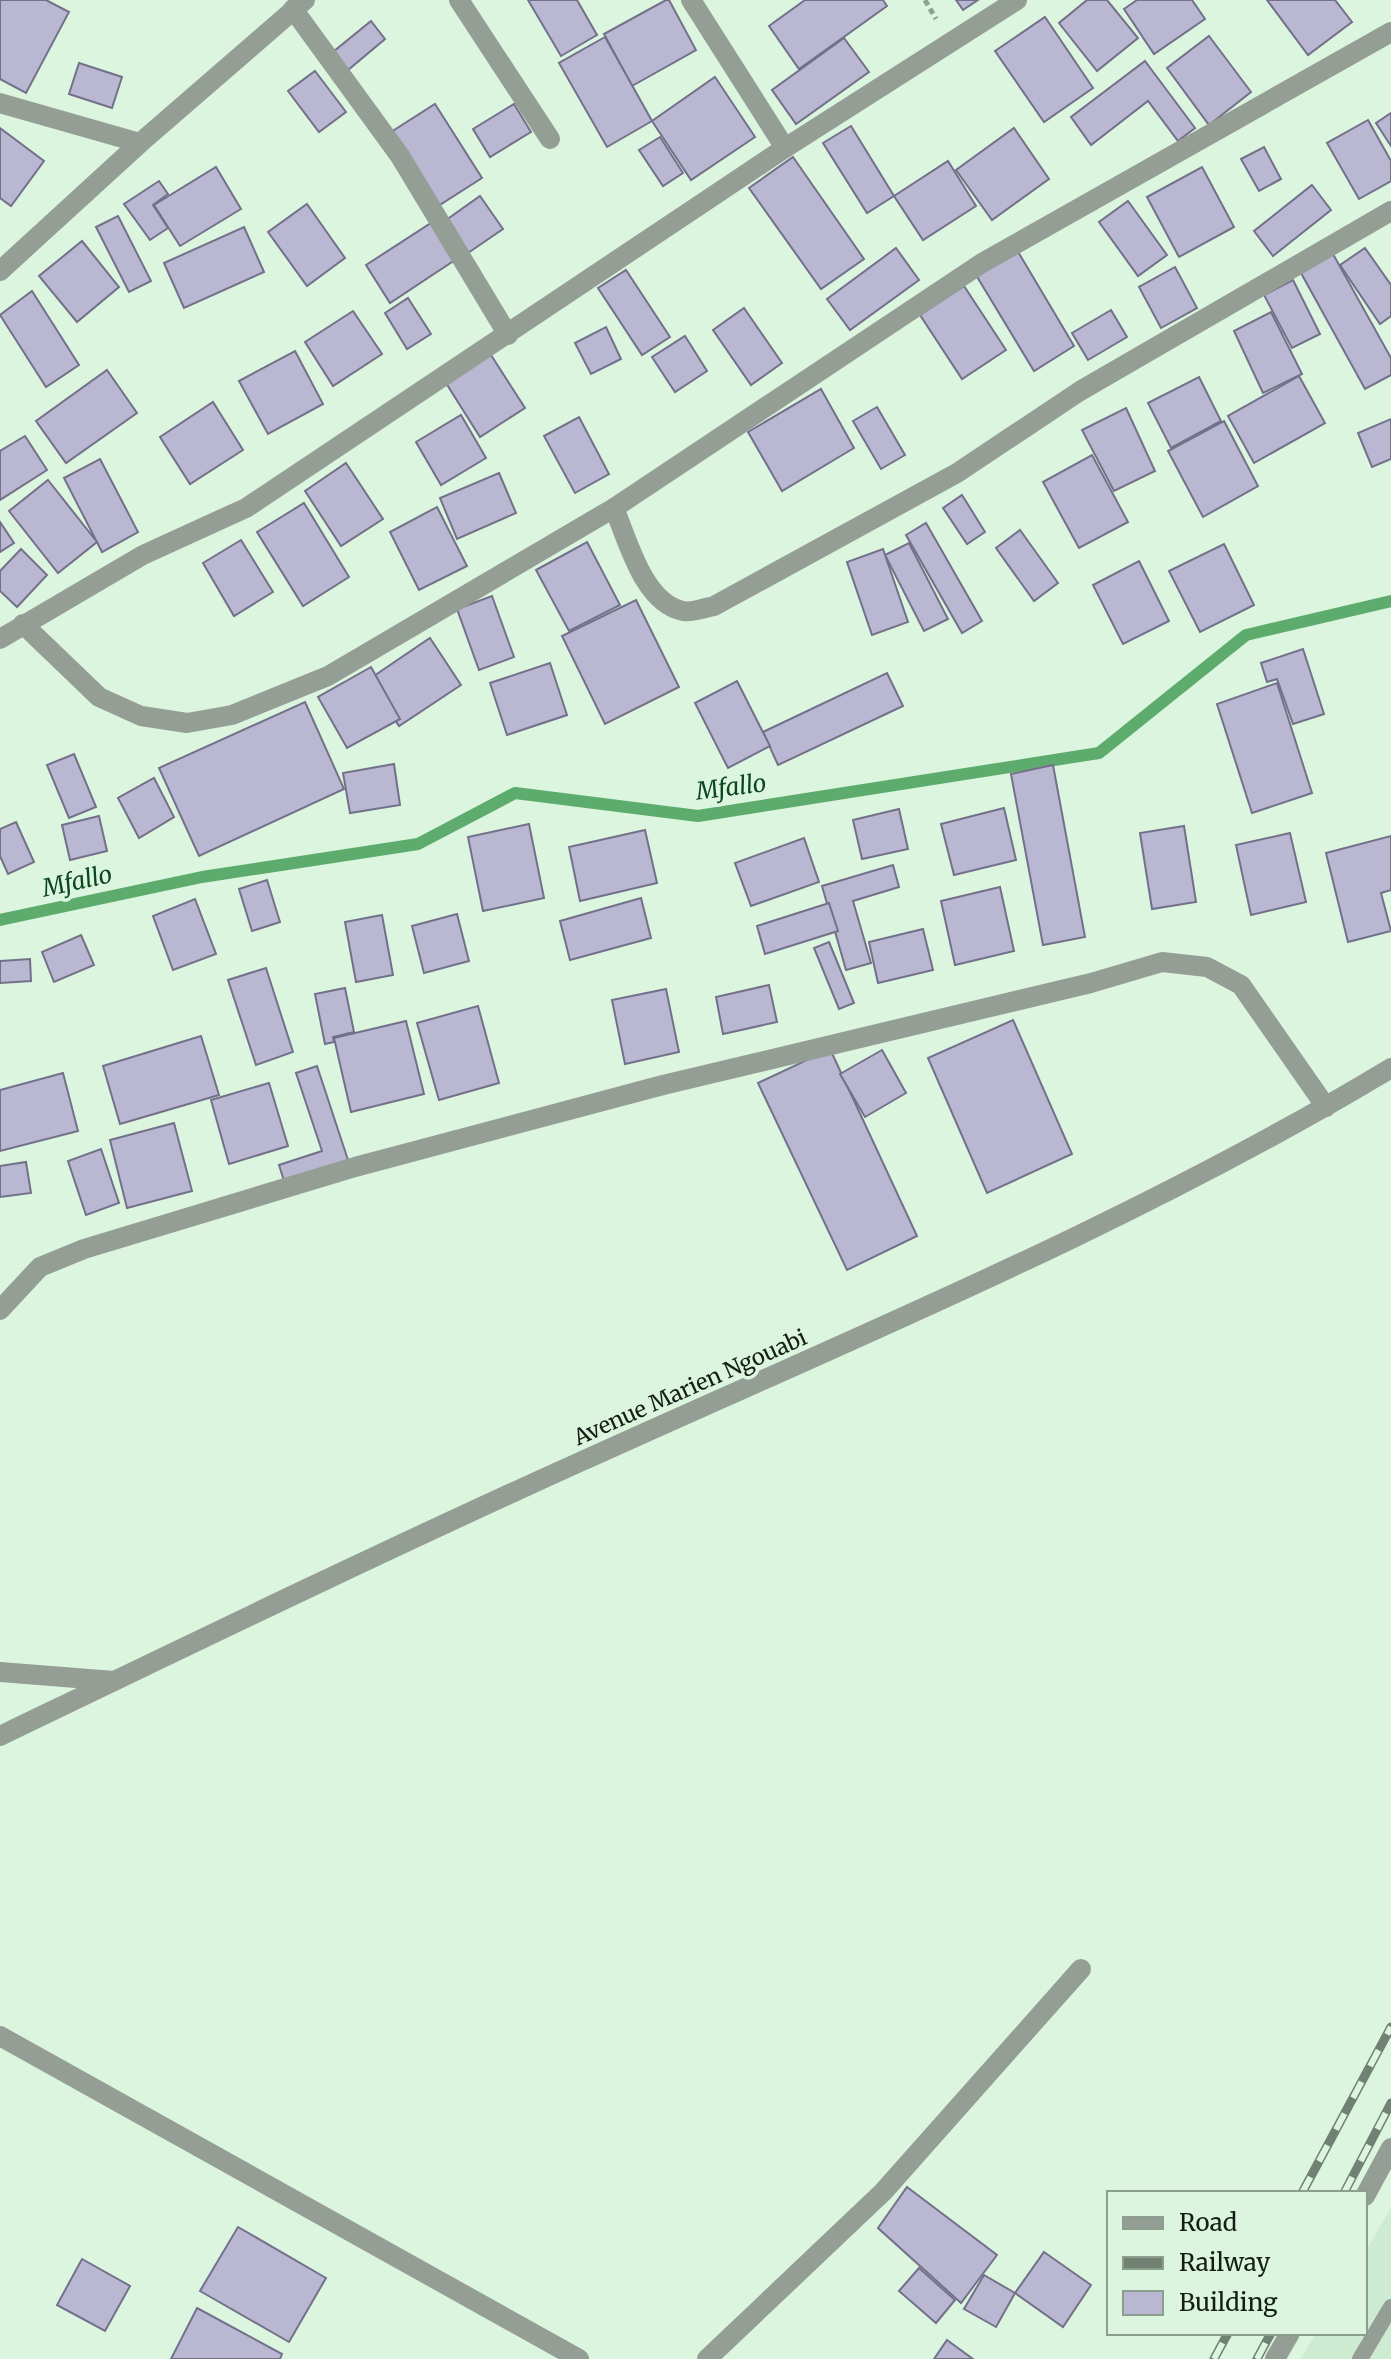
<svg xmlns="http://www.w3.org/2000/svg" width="1391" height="2359" font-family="Merriweather,serif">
  <rect width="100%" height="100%" fill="#dcf5df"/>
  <path fill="#ccebd0" d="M1391,2208V2359H1301L1316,2333H1365V2252Z"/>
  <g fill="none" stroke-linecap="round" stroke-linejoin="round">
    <path stroke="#5dac6d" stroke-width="12" d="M0,920L202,877L418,844L515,793L698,816L1099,753L1246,635L1391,601"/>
  </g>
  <g fill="#b9b7d2" stroke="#73718a" stroke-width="2">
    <path d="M0,0H46L69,12L26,93L0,79Z"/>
    <path d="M528,0H577L597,35L561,56Z"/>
    <path d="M666,0H669L696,50L632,86L604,34Z"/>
    <path d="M805,0H883L887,6L799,69L769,26Z"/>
    <path d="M956,0H978L963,10Z"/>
    <path d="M1087,0H1107L1138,38L1097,71L1059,23Z"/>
    <path d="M1137,0H1192L1205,19L1154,54L1124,9Z"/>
    <path d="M1267,0H1335L1352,22L1308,55Z"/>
    <path d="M1045,17L1093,88L1044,122L995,51Z"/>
    <path d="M371,21L385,39L348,70L333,52Z"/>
    <path d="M1209,36L1251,92L1209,125L1167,68Z"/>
    <path d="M605,37L652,121L607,147L559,63Z"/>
    <path d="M844,38L869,72L796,124L772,90Z"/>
    <path d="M1145,61L1195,128L1178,141L1148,101L1091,145L1071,117Z"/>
    <path d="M79,63L122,77L112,108L69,94Z"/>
    <path d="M315,71L346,112L319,132L288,91Z"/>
    <path d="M715,77L755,137L691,180L652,121Z"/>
    <path d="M435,104L482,178L438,206L391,132Z"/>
    <path d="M514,104L531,132L490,157L473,129Z"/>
    <path d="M1391,113V146L1376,123Z"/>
    <path d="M1368,120L1391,161V181L1359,199L1327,143Z"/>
    <path d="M851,126L894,196L867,213L823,143Z"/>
    <path d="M0,128L44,161L11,206L0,198Z"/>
    <path d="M1014,128L1049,179L992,220L956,170Z"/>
    <path d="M660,137L683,173L663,186L639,150Z"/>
    <path d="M1264,147L1281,179L1259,191L1241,159Z"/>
    <path d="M793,157L864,259L821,289L749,188Z"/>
    <path d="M948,161L976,206L923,240L894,196Z"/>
    <path d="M216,167L241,209L180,246L154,205Z"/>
    <path d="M1202,167L1234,227L1179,257L1147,197Z"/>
    <path d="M159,181L168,194L153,205L168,228L150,240L124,204Z"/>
    <path d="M1312,185L1331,210L1273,256L1254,231Z"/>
    <path d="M480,196L503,229L465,255L442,223Z"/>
    <path d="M1128,201L1167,255L1138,276L1099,222Z"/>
    <path d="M307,204L345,258L307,286L268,232Z"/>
    <path d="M118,216L151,281L129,292L96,227Z"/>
    <path d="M431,223L455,260L390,303L366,265Z"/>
    <path d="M244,227L264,272L184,308L164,263Z"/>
    <path d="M82,241L119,287L77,322L39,276Z"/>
    <path d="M896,248L919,280L850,330L827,299Z"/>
    <path d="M1365,248L1391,285V316L1380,324L1340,265Z"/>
    <path d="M1017,250L1074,346L1034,371L976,275Z"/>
    <path d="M1333,254L1391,358V375L1365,389L1301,273Z"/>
    <path d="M1175,267L1197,308L1161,328L1139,287Z"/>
    <path d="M626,270L670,337L642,355L598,288Z"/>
    <path d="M1293,280L1320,334L1292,348L1264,295Z"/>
    <path d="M964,286L1006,350L962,379L920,315Z"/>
    <path d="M32,291L79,365L46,387L0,315Z"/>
    <path d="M408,298L431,334L407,349L385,313Z"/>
    <path d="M744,308L782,363L751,385L713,330Z"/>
    <path d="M1111,310L1127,337L1088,360L1072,333Z"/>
    <path d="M353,311L382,354L333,386L305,342Z"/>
    <path d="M1271,312L1302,374L1263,393L1234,331Z"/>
    <path d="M606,327L621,359L591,374L575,343Z"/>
    <path d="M685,336L707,371L675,392L652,357Z"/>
    <path d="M295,351L323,404L268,434L239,381Z"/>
    <path d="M491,355L525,408L480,437L446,383Z"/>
    <path d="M107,370L137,413L66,463L36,421Z"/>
    <path d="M1299,376L1325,423L1254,463L1228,416Z"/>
    <path d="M1199,377L1221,421L1171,448L1148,403Z"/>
    <path d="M821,389L854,448L782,491L748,432Z"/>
    <path d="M213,402L243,450L190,484L160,437Z"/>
    <path d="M877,407L905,455L881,469L853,421Z"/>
    <path d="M1126,408L1155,471L1114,491L1082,430Z"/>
    <path d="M461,415L486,458L441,485L416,442Z"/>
    <path d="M579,417L609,474L575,493L544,436Z"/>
    <path d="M1391,419V459L1372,467L1358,433Z"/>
    <path d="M1224,421L1258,486L1203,517L1168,451Z"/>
    <path d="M25,436L47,470L0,500V451Z"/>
    <path d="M1092,455L1128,522L1079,548L1043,482Z"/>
    <path d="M100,459L138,532L102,552L64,478Z"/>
    <path d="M346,463L383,519L341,546L305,491Z"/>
    <path d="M499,473L516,513L457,539L440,498Z"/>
    <path d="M48,480L97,542L58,573L9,511Z"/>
    <path d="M962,495L985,532L967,544L943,508Z"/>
    <path d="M304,503L349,577L303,606L257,532Z"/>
    <path d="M437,507L467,566L419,590L390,532Z"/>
    <path d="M0,522L14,543L0,552Z"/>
    <path d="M926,523L982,621L962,633L906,535Z"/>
    <path d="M1020,530L1058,583L1034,601L996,548Z"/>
    <path d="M241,540L273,592L234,616L203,563Z"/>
    <path d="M587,542L620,605L569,631L536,570Z"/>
    <path d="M909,543L948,619L924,631L885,555Z"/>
    <path d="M1224,544L1254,605L1200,632L1169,571Z"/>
    <path d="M21,549L47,575L17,607L0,591V571Z"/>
    <path d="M883,549L908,622L872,635L847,562Z"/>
    <path d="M1139,561L1169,621L1123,644L1093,585Z"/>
    <path d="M492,596L514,657L479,670L457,609Z"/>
    <path d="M636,600L679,687L605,724L562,636Z"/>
    <path d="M430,638L461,685L399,726L368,680Z"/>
    <path d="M1303,649L1324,714L1293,724L1277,679L1267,682L1261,663Z"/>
    <path d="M550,663L567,715L507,735L490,683Z"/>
    <path d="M371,667L400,719L347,748L318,697Z"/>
    <path d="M887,673L903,706L778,765L763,732Z"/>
    <path d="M737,681L770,746L728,768L695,703Z"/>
    <path d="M1277,683L1312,793L1252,813L1217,704Z"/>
    <path d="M305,702L344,789L199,856L159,768Z"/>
    <path d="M74,754L96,807L69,818L47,765Z"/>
    <path d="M394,764L400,805L350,813L343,773Z"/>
    <path d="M1053,765L1085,937L1043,945L1011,774Z"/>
    <path d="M154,778L174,817L139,838L118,798Z"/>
    <path d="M1004,808L1016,860L954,875L941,824Z"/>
    <path d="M899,809L908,849L862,859L853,820Z"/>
    <path d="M99,816L107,851L70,860L62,825Z"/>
    <path d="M16,822L34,862L8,874L0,856V829Z"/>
    <path d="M529,824L544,898L483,911L468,837Z"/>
    <path d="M1184,826L1196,902L1152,909L1140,833Z"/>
    <path d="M645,830L657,883L580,901L569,847Z"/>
    <path d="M1290,833L1306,902L1251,915L1236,845Z"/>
    <path d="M1391,836V890L1381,893L1391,931L1348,942L1326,853Z"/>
    <path d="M804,838L819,882L751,906L735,863Z"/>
    <path d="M893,865L899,887L853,901L871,963L846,970L822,886Z"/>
    <path d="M267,880L280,922L252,931L239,889Z"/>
    <path d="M1000,887L1014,951L955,965L941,901Z"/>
    <path d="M641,898L651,938L570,960L560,921Z"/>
    <path d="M195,899L216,954L173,970L153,916Z"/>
    <path d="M829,903L838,931L765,954L757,926Z"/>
    <path d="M457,914L469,961L424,973L412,926Z"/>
    <path d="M382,915L393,975L356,982L345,922Z"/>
    <path d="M923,929L933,970L878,983L869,942Z"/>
    <path d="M81,935L94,965L54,982L42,952Z"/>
    <path d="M829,942L854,1003L839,1009L814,948Z"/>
    <path d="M30,959L31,981L0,983V961Z"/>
    <path d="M266,968L293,1052L256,1065L228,980Z"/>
    <path d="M769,985L777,1022L723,1034L716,997Z"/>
    <path d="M345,988L354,1032L333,1037L334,1042L325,1044L315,994Z"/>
    <path d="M666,989L679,1052L625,1064L612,1000Z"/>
    <path d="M478,1006L499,1083L439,1100L417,1023Z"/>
    <path d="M1013,1020L1072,1154L987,1193L928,1058Z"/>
    <path d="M406,1021L424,1094L351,1112L334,1038Z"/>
    <path d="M201,1036L219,1095L120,1124L103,1066Z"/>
    <path d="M830,1049L917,1236L847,1270L758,1083Z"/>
    <path d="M882,1050L906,1093L865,1117L840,1074Z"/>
    <path d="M317,1066L349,1163L285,1184L279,1165L322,1151L296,1073Z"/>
    <path d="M63,1073L78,1131L0,1151V1090Z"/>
    <path d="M269,1083L288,1146L229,1164L211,1100Z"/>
    <path d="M174,1123L192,1191L127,1208L110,1140Z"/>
    <path d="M101,1149L119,1203L86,1215L68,1161Z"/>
    <path d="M26,1162L31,1193L0,1197V1166Z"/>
    <path d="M907,2187L997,2255L961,2303L878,2228Z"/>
    <path d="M238,2227L326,2278L289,2342L200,2291Z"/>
    <path d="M1044,2252L1091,2285L1063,2327L1015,2293Z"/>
    <path d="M82,2259L130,2286L105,2331L57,2305Z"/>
    <path d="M919,2268L955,2300L936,2323L899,2291Z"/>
    <path d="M984,2275L1015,2293L996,2327L964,2309Z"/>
    <path d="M197,2308L282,2354L280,2359H171Z"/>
    <path d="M947,2340L973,2359H934Z"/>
  </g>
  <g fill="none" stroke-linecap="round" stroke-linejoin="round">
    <path stroke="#8fa292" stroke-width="5" stroke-dasharray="6 4" stroke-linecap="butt" d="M925,0L936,19"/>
    <path stroke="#949e95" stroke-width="16" d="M1360,2359L1391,2307"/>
    <g stroke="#949e95" stroke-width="20">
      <path d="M459,0L550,139"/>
      <path d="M691,0L785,148"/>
      <path d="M293,9L400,156L508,335"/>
      <path d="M0,103L140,143"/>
      <path d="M0,271L140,143L305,0"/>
      <path d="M614,508C628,540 643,603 683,611C692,613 704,608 714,606L957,473L1080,391L1391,211"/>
      <path d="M23,624L99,697L141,716L187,723L232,715L328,676L614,508L982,263L1391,32"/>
      <path d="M0,639L143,555L246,508L785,148L1017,0"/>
      <path d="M0,1310L40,1267L84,1249L355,1167L663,1085L1091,983L1162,962L1207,967L1241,985L1326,1107"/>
      <path d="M0,1672L114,1681"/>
      <path d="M0,2036L579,2359"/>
      <path d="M1365,2196L1391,2148"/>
      <path d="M707,2359L883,2192L1081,1969"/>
      <path d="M1275,2359L1290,2333"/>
    </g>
    <path stroke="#949e95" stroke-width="20" d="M0,1736C193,1643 387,1549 582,1461C855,1337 1134,1223 1391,1068"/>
    <g stroke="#718173" stroke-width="9">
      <g id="rail">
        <path d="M1302,2193L1391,2027"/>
        <path d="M1344,2193L1391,2103"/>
        <path d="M1214,2359L1228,2333"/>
        <path d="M1257,2359L1271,2333"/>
      </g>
    </g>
    <use href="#rail" stroke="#dcf5df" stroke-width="6" stroke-dasharray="18" stroke-linecap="butt"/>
  </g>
  <g text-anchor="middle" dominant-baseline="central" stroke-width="7" stroke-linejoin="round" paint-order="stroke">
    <g font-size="22" fill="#141d16" stroke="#dcf5df">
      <text transform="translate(690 1387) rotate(-24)">Avenue Marien Ngouabi</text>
    </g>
    <g font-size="24" font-style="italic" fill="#0c471e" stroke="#dcf5df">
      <text transform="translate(731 787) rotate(-7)">Mfallo</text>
      <text transform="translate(77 881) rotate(-12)">Mfallo</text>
    </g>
  </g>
  <rect x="1107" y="2191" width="260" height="144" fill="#dcf5df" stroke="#8c9f8f" stroke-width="2"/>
  <rect x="1123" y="2217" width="40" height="12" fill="#949e95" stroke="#8c9f8f" stroke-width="2"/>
  <text x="1179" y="2231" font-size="24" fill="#141d16">Road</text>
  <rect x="1123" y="2257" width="40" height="12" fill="#718173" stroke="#8c9f8f" stroke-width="2"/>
  <text x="1179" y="2271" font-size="24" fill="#141d16">Railway</text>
  <rect x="1123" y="2291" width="40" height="24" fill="#b9b7d2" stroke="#8c9f8f" stroke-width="2"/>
  <text x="1179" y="2311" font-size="24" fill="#141d16">Building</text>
</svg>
